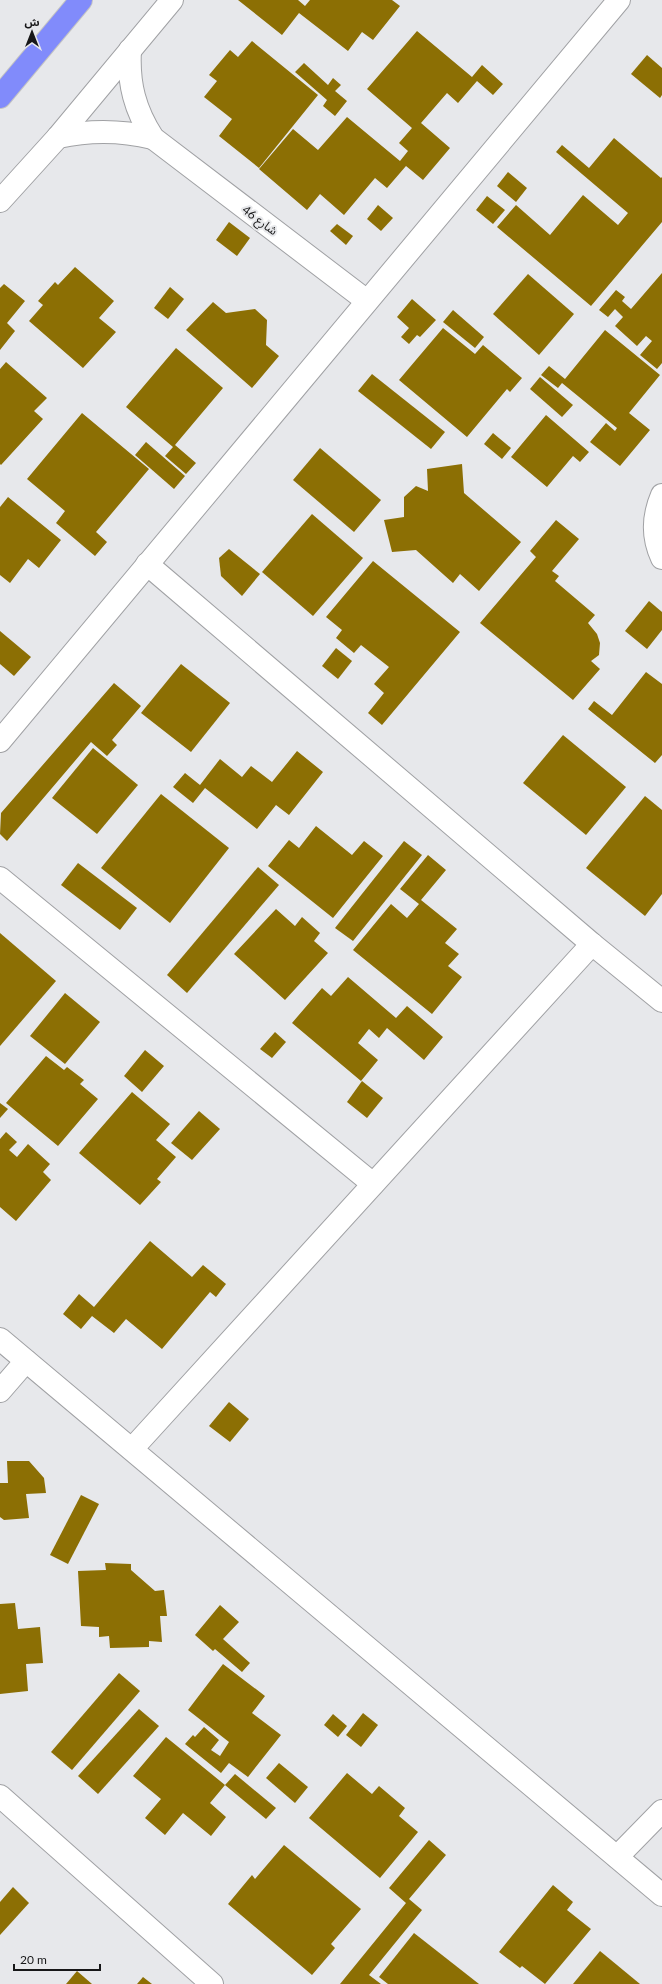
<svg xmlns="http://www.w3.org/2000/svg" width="662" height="1984" font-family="Lato,'Noto Sans Arabic',sans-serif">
  <rect width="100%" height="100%" fill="#e7e8eb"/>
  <g fill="#8c6f04">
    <path d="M238,0H298L305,6L310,0H392L400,6L373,40L362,32L348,51L299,13L282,35Z"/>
    <path d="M417,31L472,77L482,65L503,84L493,95L477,81L458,103L447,93L421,123L450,148L423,180L406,166L387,188L375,178L344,215L320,194L307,210L259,169L293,129L318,150L347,117L400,161L408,151L399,143L412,128L367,89Z"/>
    <path d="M252,41L318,95L259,168L219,136L232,119L204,97L217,81L209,75L230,50L238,57Z"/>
    <path d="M647,55L662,68V95L660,98L631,74Z"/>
    <path d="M304,63L328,85L333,78L341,85L335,91L347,101L335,116L323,106L327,100L295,72Z"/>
    <path d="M614,138L661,178L662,177V222L591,306L497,227L516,205L550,235L583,195L618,225L628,213L556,152L562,145L589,168Z"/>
    <path d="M508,172L527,188L516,202L497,186Z"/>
    <path d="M487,196L505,210L493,224L476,210Z"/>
    <path d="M378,205L393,218L381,231L367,219Z"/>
    <path d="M229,222L250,238L237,256L216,240Z"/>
    <path d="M337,224L353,236L346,245L330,231Z"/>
    <path d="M75,267L114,301L99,318L116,332L83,368L29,321L43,305L38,301L55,282L58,285Z"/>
    <path d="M662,273V363L657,369L640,355L652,341L646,336L637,346L615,326L623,317L615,309L608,317L599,310L616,290L625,297L622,301L631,309Z"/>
    <path d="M528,274L574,314L539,355L493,314Z"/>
    <path d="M4,284L25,301L7,323L15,331L0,350V288Z"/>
    <path d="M170,287L184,299L168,319L154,308Z"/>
    <path d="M412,299L436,320L420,337L417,335L409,344L401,337L409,328L397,317Z"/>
    <path d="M213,302L226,313L255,309L267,320L266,345L279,356L252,388L186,330Z"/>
    <path d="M453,310L484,337L475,348L443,322Z"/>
    <path d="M443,328L475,354L483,345L522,378L510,392L507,389L467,437L399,380Z"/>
    <path d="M605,330L660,375L629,413L650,430L620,466L590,442L606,423L615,431L617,428L562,383L558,388L541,375L549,366L565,379Z"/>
    <path d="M176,348L223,388L175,445L196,463L186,474L165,456L173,447L126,407Z"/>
    <path d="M6,362L47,398L34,411L43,419L1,465L0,464V369Z"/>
    <path d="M372,374L445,432L431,449L358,391Z"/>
    <path d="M540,377L573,405L562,417L530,389Z"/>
    <path d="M82,413L149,469L96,532L107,542L95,556L56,523L65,511L27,479Z"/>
    <path d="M546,415L589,452L580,462L573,456L547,487L511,457Z"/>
    <path d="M493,433L511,448L502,459L484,444Z"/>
    <path d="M146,442L185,476L174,489L135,455Z"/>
    <path d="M320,448L381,500L354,532L293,480Z"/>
    <path d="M462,464L464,493L521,542L479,591L460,574L453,583L416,550L392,552L384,520L404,517V497L416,486L428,491L427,469Z"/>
    <path d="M8,497L61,540L39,568L28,559L10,583L0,575V507Z"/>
    <path d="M312,514L363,558L313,616L262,572Z"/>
    <path d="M556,520L579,539L552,571L559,576L555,581L595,615L588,623L597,634L600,643L599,655L591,661L600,669L573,700L480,623L536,557L530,551Z"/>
    <path d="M229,549L260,574L242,596L221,576L219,558Z"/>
    <path d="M373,561L460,632L382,725L368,713L384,693L374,684L389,667L361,645L354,653L336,638L342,630L326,617Z"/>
    <path d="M649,601L662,612V630L647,649L625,631Z"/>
    <path d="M0,631L31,657L14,676L0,664Z"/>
    <path d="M336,648L352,661L338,679L322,666Z"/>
    <path d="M181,664L230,703L191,752L141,713Z"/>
    <path d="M646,672L662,684V755L655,763L588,709L594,701L612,715Z"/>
    <path d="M114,683L141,706L112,740L117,745L107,756L91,742L7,841L0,834L1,813Z"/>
    <path d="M563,735L626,787L586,835L523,783Z"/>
    <path d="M93,748L138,785L97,834L52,798Z"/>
    <path d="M297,751L323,772L289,815L276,805L257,829L205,788L193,803L173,787L185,773L200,785L220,759L242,777L251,766L272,782Z"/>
    <path d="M161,794L229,848L170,923L101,868Z"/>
    <path d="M645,796L662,810V894L645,916L586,868Z"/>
    <path d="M316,826L352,855L364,841L383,856L333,918L268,866L289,840L299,848Z"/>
    <path d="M404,841L422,855L353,941L335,928Z"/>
    <path d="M428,855L446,870L421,900L457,929L445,943L459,954L448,966L462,977L432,1014L353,950L391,904L407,918L419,904L400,889Z"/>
    <path d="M78,863L137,908L120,930L61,885Z"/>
    <path d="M258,867L279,885L187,993L167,975Z"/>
    <path d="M276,909L295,926L302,917L320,933L314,941L328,953L285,1000L234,954Z"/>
    <path d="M0,933L56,981L0,1046Z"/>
    <path d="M348,977L396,1018L407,1006L443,1037L424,1060L387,1028L379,1038L369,1029L358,1043L378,1060L361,1081L292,1023L322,988L331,996Z"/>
    <path d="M65,993L100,1022L65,1064L30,1036Z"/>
    <path d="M275,1032L286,1042L272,1058L260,1049Z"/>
    <path d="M145,1050L164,1066L142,1092L124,1076Z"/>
    <path d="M46,1056L64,1070L67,1067L84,1080L80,1084L98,1099L58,1146L6,1103Z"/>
    <path d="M362,1081L383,1098L367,1118L347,1102Z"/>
    <path d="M132,1092L170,1124L156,1140L176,1157L157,1179L161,1182L140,1205L79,1153Z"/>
    <path d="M0,1103L8,1109L0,1118Z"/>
    <path d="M199,1111L220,1129L192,1160L171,1143Z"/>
    <path d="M6,1132L17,1142L9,1150L17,1157L28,1144L50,1164L43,1172L51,1180L16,1221L0,1207V1139Z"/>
    <path d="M150,1241L192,1277L203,1265L226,1284L216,1297L210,1292L162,1349L126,1319L114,1333L92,1316L81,1329L63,1314L79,1294L94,1307Z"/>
    <path d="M229,1402L249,1419L230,1442L209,1426Z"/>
    <path d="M7,1461H29L44,1478L46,1493L26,1494L29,1518L4,1520L0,1517V1483H8Z"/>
    <path d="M81,1495L99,1504L68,1564L50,1555Z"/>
    <path d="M105,1563L131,1564V1570L155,1591L164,1590L167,1616H160L162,1642L149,1641V1647L110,1648L109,1636L99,1637V1627L81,1626L78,1571L106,1570Z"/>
    <path d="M15,1603L18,1629L40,1627L43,1663L26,1664L28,1691L0,1694V1604Z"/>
    <path d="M220,1605L239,1622L223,1639L250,1663L242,1672L215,1649L213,1651L195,1635Z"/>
    <path d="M223,1664L265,1696L252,1713L281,1735L248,1777L229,1763L221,1773L185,1744L193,1735L195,1737L204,1727L219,1740L211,1750L220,1756L229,1742L188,1710Z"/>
    <path d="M119,1673L140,1691L72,1770L51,1752Z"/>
    <path d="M139,1709L159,1726L98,1794L78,1776Z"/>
    <path d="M363,1713L378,1725L361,1747L346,1735Z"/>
    <path d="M333,1714L347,1726L338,1737L324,1725Z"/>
    <path d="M166,1737L225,1785L210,1803L226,1817L211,1836L183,1813L165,1835L145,1818L161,1799L133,1776Z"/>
    <path d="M279,1763L308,1787L295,1803L266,1778Z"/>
    <path d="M347,1773L372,1794L379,1786L405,1808L399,1816L418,1832L380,1878L309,1818Z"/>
    <path d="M235,1774L276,1808L266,1819L225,1785Z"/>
    <path d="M429,1840L446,1855L409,1899L422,1910L369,1975L381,1984H340L406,1903L389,1888Z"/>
    <path d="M284,1845L361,1909L331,1944L335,1948L312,1975L228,1904L252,1875L255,1879Z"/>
    <path d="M553,1885L573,1902L567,1910L591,1929L545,1984L522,1966L520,1968L499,1952Z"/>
    <path d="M13,1887L29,1903L0,1935V1902Z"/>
    <path d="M414,1933L479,1984H388L379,1977Z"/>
    <path d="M600,1951L640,1984H573Z"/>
    <path d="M77,1971L92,1984H66Z"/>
    <path d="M143,1977L152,1984H137Z"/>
  </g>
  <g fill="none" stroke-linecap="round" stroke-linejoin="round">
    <g stroke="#a0a1a4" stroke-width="24">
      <g id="minor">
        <path d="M130,50C128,84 135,110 153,138L367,301"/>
        <path d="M58,137C90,130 120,130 153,138"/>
        <path d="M0,201L58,137L172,0"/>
        <path d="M662,495C653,516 652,537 662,558"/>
        <path d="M147,564L592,944L662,1001"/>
        <path d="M0,741L619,0"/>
        <path d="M0,878L373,1184"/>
        <path d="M0,1339L662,1895"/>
        <path d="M0,1391L26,1361"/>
        <path d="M132,1449L592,944"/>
        <path d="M0,1796L212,1984"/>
        <path d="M617,1857L662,1811"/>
      </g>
    </g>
    <g stroke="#c3c3c3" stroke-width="24">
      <path id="highway" d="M0,97L81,0"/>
    </g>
    <use href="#minor" stroke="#fff" stroke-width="22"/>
    <use href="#highway" stroke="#818bfb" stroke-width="22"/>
  </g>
  <g text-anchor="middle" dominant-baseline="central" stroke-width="4" stroke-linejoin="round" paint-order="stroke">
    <g font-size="12" fill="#171718" stroke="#e7e8eb">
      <text transform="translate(260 220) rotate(37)">شارع 46</text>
    </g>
  </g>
  <g transform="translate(32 32)" stroke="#e7e8eb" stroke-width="3" paint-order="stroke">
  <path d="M0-3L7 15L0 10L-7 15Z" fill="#171718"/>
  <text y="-6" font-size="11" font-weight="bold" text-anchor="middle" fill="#171718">ش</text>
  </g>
  <path d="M14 1964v6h86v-6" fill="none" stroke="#171718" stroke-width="2"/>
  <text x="20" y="1964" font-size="12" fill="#171718" stroke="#e7e8eb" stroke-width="3" paint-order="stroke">20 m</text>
</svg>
